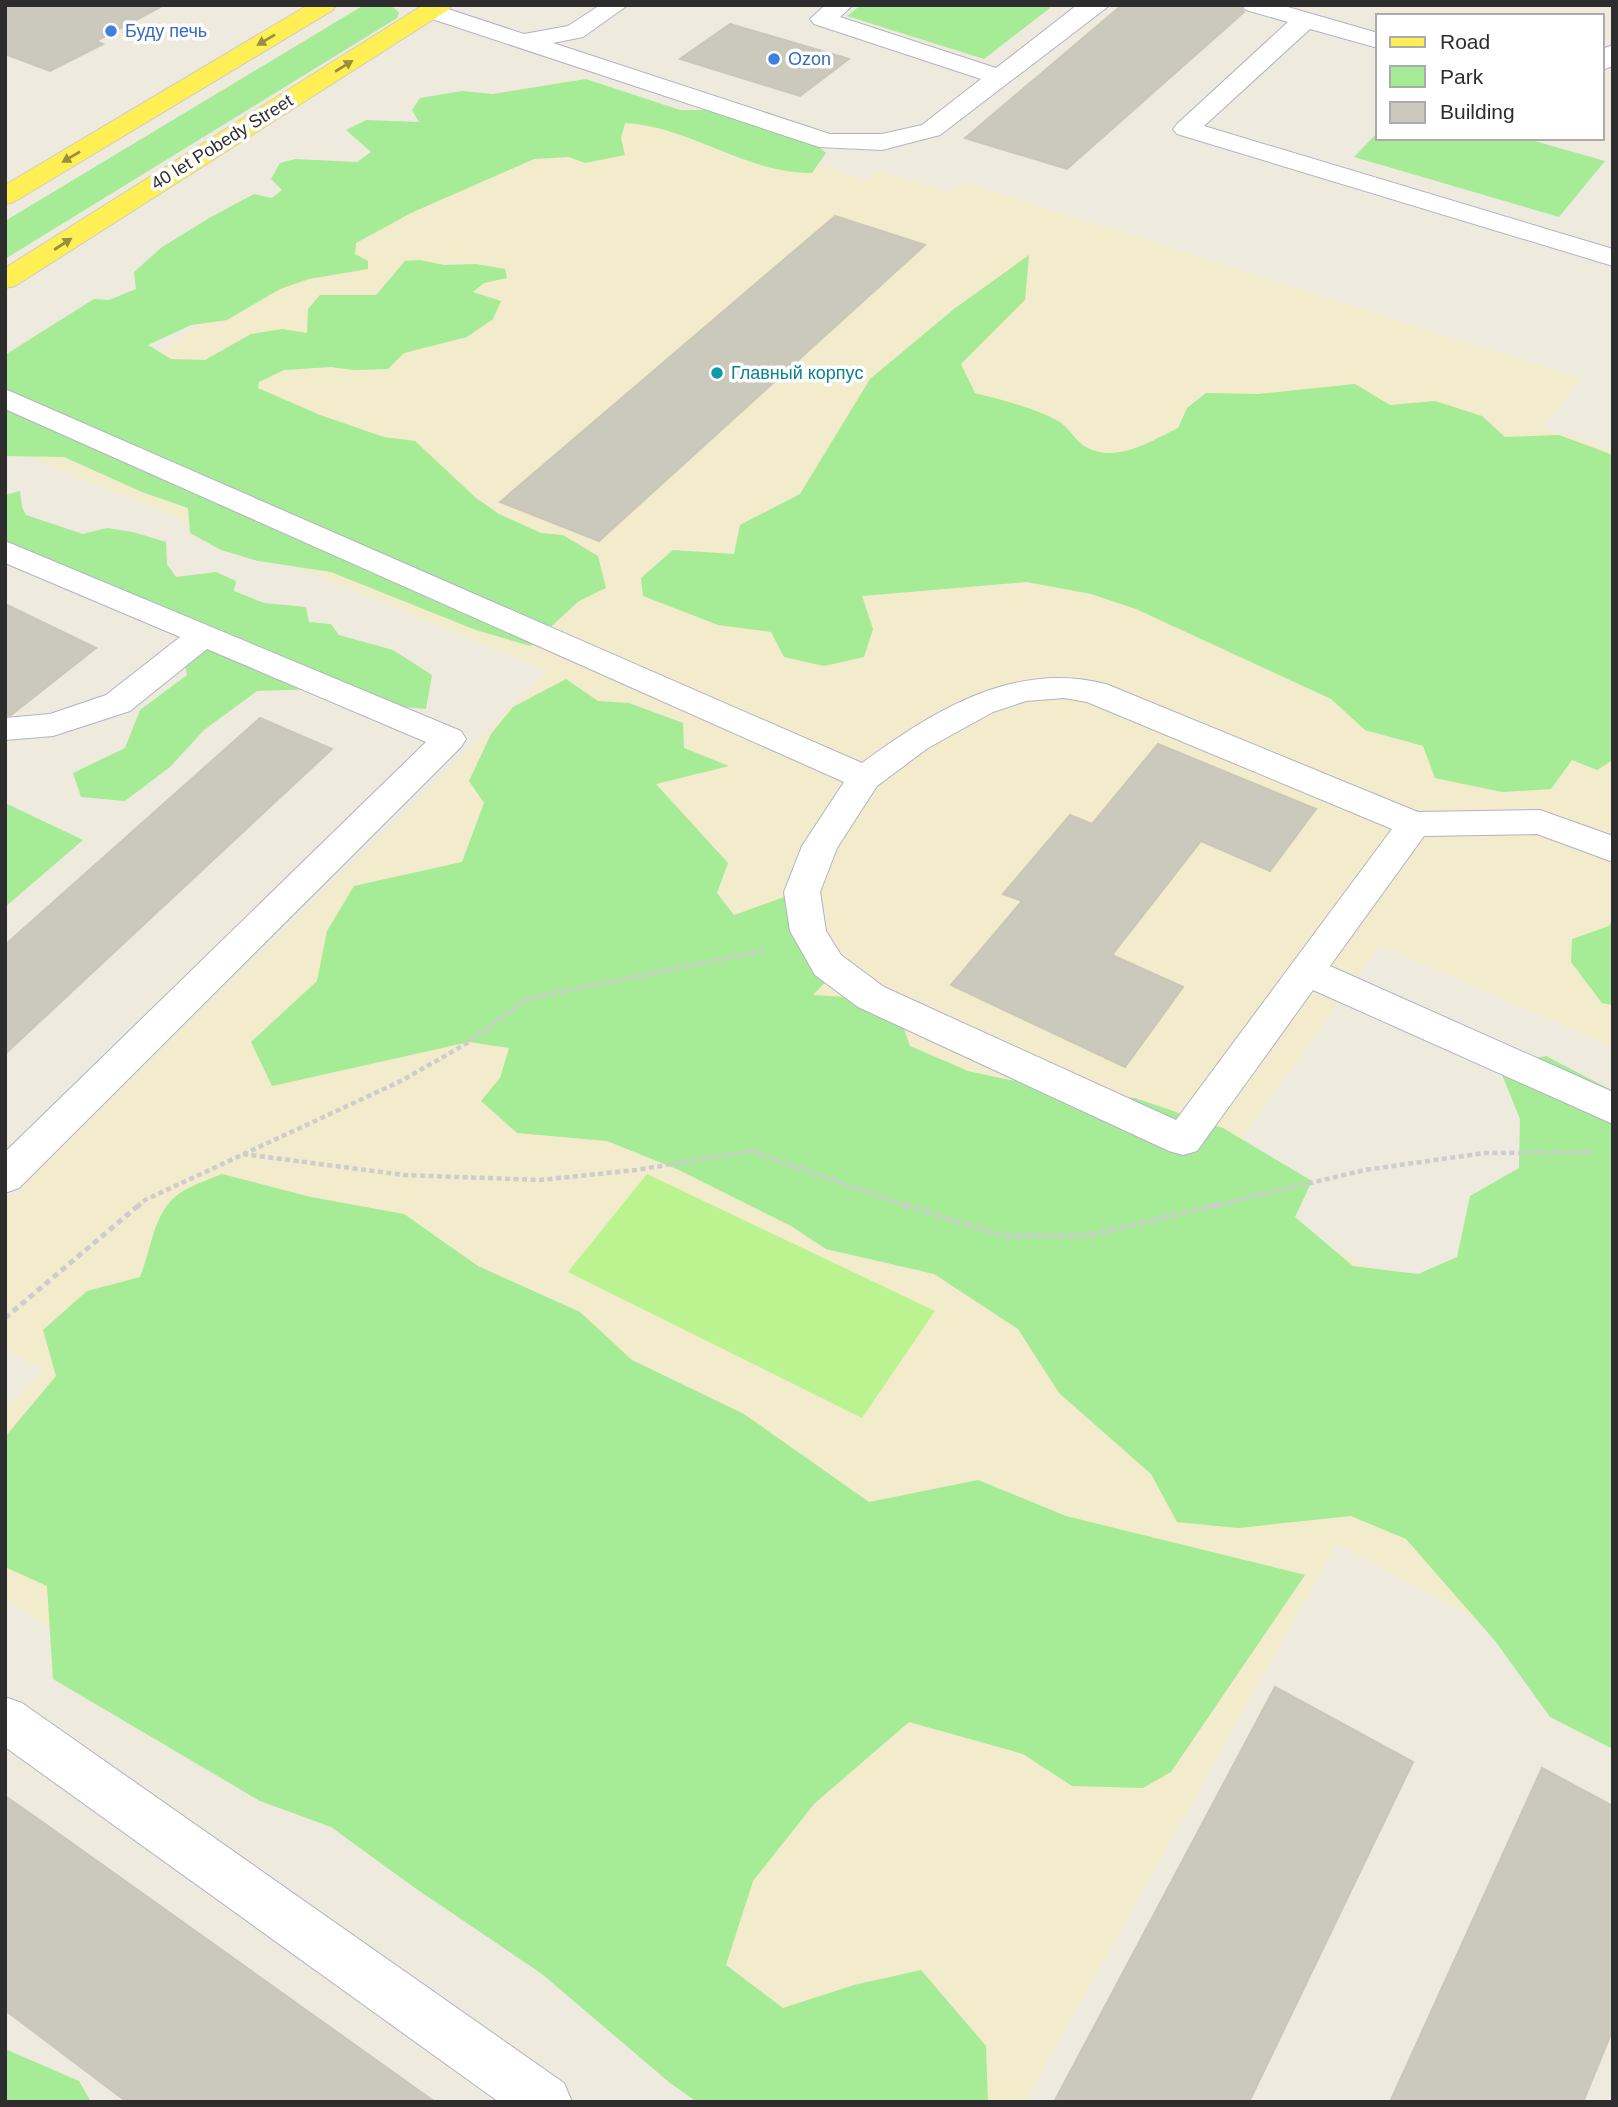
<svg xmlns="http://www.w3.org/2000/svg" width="1618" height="2107" font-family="Arial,sans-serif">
  <rect width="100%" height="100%" fill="#efeade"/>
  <path fill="#f2ebcc" d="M559,78L867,180L879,171L950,192L964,182L1582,379L1542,427L1613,450V1047L1380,945L1207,1187L1613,1389V1696L1337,1543L1025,2102H773L5,1599V1410L43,1370L5,1349V1204L548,671L15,451Z"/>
  <g fill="#a6eb96">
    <path d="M364,5C376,5 392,2 399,13L397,18L5,259V221Z"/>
    <path d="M861,5H1048L1050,8L984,59L847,16Z"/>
    <path d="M586,79L680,110H742L801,130L826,153L812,173C747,174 689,126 625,123L621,138L625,155L585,163L569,157L534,159L411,213L356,243L355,254L368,261V269L309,279L280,289L227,320L191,325L148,345L171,359L205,360L251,334L282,329L307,333L308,309L320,295H376L405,261L420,260L444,265L476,264L505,269L507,278L484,283L473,292L501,301L493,319L467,337L404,353L388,369L354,370L331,367L284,370L259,382L258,388L320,415L384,437L415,441L476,498L499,514L541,533L563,535L598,556L606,588L579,601L530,646L476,630L331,572L258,561L221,550L190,533L188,508L142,492L64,457L5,456V355L94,299L109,300L136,289L134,272L162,247L211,217L254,194L272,198L282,190L271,179L280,163L295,159L357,162L371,152L346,130L366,120L419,122L412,110L420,98L462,91L493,94Z"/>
    <path d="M1378,132V138H1524L1605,161L1559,217L1354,157Z"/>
    <path d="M1029,255L1025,300L961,364L975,393C1002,400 1032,407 1058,421C1069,427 1075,441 1086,447C1116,464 1151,441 1178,428L1187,408L1206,393L1258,394L1355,384L1390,405L1435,401L1482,416L1505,437L1559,435L1613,455V760L1597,770L1572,760L1551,789L1502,792L1435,778L1423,746L1365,730L1331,699L1136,609L1091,594L1027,582L862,596L873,629L864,657L824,666L784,657L771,632L718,625L643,596L641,578L673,550L734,554L740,525L800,494L870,379L954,309Z"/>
    <path d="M20,491L22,507L26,515L83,534L107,528L133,532L166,542L167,564L176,577L216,572L236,581L234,591L264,603L306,607L309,622L331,624L339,635L393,650L432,675L426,709L361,703L318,689L257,691L204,730L170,767L125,801L81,797L73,773L125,748L140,710L187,675L177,629L5,544V495Z"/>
    <path d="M566,679L598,701L629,703L683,723L684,748L729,766L656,784L728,863L717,893L734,915L798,892L842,965L813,995L894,1000L910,1046L968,1071L1066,1092L1135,1098L1223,1128L1312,1181L1295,1217L1353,1266L1418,1274L1457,1257L1470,1196L1519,1168L1520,1119L1498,1065L1546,1056L1613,1091V1749L1550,1717L1496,1642L1406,1539L1351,1516L1238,1528L1177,1522L1151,1474L1059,1393L1018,1329L934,1274L826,1249L791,1226L679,1170L607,1141L517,1133L481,1101L500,1078L509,1048L469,1042L272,1086L251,1042L317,981L327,931L354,886L462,862L484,803L469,781L491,734L513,707Z"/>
    <path d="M5,803L83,840L5,907Z"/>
    <path d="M1613,918V1005L1602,1003L1571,962L1572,939L1609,926Z"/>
    <path d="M222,1174L311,1197L404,1214L478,1266L580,1312L632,1360L744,1414L869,1502L978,1480L1066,1516L1305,1575L1171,1772L1143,1788L1072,1786L1023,1754L909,1722L814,1804L753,1881L726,1965L783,2008L854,1985L921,1970L986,2046L988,2102H697L670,2083L542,1974L415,1888L331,1827L260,1801L53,1679L47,1586L5,1567V1437L56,1376L43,1330L87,1291L140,1277C151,1251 153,1215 176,1196C188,1186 208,1180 222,1174Z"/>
    <path d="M5,2049L79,2081L91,2102H5Z"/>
  </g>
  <path fill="#bbf390" d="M647,1174L935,1311L862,1418L568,1272Z"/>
  <g fill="#cbc8bc" stroke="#cbc7b7" stroke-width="2">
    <path d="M5,5H164L96,41L103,44L50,71L5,54Z"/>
    <path d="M1122,5H1240L1244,12L1067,169L965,138Z"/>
    <path d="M730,24L849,59L800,96L680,59Z"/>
    <path d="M835,216L925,245L599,541L500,502Z"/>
    <path d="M5,604L96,648L11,715H5Z"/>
    <path d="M260,718L332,749L5,1054V945Z"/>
    <path d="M1158,744L1316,809L1270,871L1201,841L1112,955L1183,987L1125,1067L951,985L1022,901L1003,894L1070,815L1092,824Z"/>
    <path d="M1275,1687L1413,1762L1249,2102H1054Z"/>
    <path d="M1542,1768L1613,1806V2029L1583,2102H1390Z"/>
    <path d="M5,1796L41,1821L435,2102H127L5,2010Z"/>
  </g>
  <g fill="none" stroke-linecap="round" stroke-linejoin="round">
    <g stroke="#b2b3c1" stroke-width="2">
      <g id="minor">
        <path d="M426,5L439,6L524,34L568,26L600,5H628L583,37L553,43L830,134H882L922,125L981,79L814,24L810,19L825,5H853L840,17L996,68L1077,5H1110L940,135L882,150L819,147L423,16L419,11Z"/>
        <path d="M1242,5H1281L1378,33V48L1310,29L1204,126L1613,249V266L1177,134L1173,129L1177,124L1288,22L1246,10Z"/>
        <path d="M1613,45V66L1602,70V49Z"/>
        <path d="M5,389L862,763C933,711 1014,660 1106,684L1418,812L1540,810L1613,836V862L1537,834L1424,836L1330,966L1613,1092V1124L1313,990L1197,1151L1183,1155L1169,1151L858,1007L815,975L790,931L784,892L802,846L844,782L5,409ZM1064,698L1087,702L1392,829L1176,1120L884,987L841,955L826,931L820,892L837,848L877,786L928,748L993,712L1026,701Z"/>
        <path d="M5,541L461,731L466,739L461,747L19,1188L5,1193V1152L426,742L207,649L130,711L53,736L5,740V718L50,714L106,695L180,637L5,563Z"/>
        <path d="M5,1697L22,1703L564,2083L572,2102H499L5,1747Z"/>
      </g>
    </g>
    <g stroke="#cdcdcd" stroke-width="2">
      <g id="major">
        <path d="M308,5H337L333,10L14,202L5,204V185Z"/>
        <path d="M423,5H452L448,10L15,286L5,288V268Z"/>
      </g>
    </g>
    <g stroke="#cdcdcd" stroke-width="4.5" stroke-dasharray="5 3.5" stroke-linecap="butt">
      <path d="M243,1154L404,1175L540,1180L636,1170L751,1151L910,1207"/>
      <path d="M137,1207L145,1200L401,1081L469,1042L526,999L766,950"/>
      <path d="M1209,1207L1365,1170L1484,1153L1591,1152"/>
    </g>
    <g stroke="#cdcdcd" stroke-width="5" stroke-dasharray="6 4.5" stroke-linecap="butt">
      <path d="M905,1205L1005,1236L1091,1235L1217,1205"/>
      <path d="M5,1318L139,1205"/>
    </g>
    <use href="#minor" fill="#fff" fill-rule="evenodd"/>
    <use href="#major" fill="#feef54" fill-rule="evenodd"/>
  </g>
  <defs><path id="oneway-solid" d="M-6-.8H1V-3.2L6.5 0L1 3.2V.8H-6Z" transform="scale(1.75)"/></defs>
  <g fill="#968e40">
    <use href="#oneway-solid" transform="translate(266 40) rotate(149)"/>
    <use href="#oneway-solid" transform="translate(344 66) rotate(-32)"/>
    <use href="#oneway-solid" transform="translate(71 157) rotate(149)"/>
    <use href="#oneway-solid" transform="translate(63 244) rotate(-33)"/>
  </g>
  <g fill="#3f7fe0" stroke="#fff" stroke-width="2.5">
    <circle cx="111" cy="31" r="7"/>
    <circle cx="774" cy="59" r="7"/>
  </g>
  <circle fill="#0f9aa8" stroke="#fff" stroke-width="2.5" cx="717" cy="373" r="7"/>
  <g text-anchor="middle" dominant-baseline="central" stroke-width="7" stroke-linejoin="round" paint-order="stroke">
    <g font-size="18" fill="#366cbe" stroke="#fff" text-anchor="start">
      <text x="125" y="31">Буду печь</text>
      <text x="788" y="59">Ozon</text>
    </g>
    <g font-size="18" fill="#2d2d2d" stroke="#fff">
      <text transform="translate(222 142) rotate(-32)">40 let Pobedy Street</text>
    </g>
    <g font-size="18" fill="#0d838f" stroke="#fff" text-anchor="start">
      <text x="731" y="373">Главный корпус</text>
    </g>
  </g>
  <rect width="1618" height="2107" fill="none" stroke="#2d2d2d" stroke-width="14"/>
  <rect x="1376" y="14" width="228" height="126" fill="#ffffff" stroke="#ababab" stroke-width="2"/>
  <rect x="1390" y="37" width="35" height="10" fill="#feef54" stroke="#ababab" stroke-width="2"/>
  <text x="1440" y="49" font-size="21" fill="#2d2d2d">Road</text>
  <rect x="1390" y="66" width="35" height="21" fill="#a6eb96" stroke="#ababab" stroke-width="2"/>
  <text x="1440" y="84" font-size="21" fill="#2d2d2d">Park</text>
  <rect x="1390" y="102" width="35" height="21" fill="#cbc8bc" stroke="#ababab" stroke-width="2"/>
  <text x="1440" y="119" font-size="21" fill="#2d2d2d">Building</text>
</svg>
